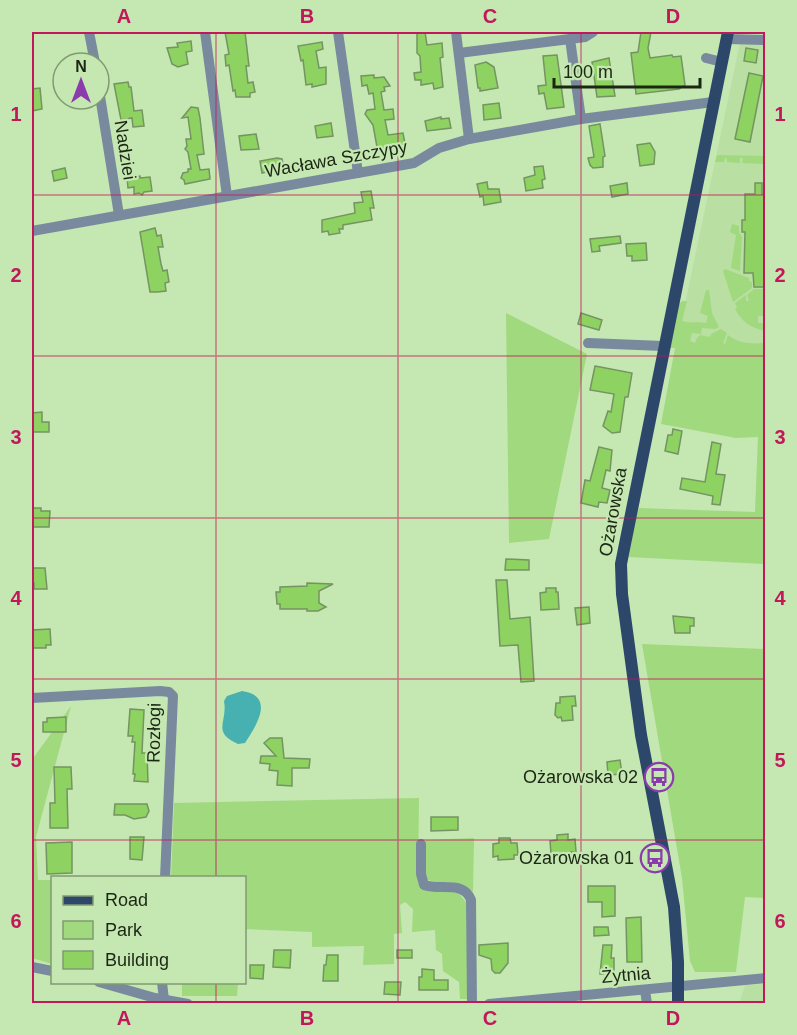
<svg xmlns="http://www.w3.org/2000/svg" width="797" height="1035" font-family="Arial,sans-serif">
  <rect width="100%" height="100%" fill="#c5e7b2"/>
  <g fill="#b9dfa3">
    <path d="M740,43L765,44V348L676,347Z"/>
    <path d="M765,984V1003L739,1004L745,985Z"/>
  </g>
  <g fill="#a1d97f">
    <path d="M717,155L765,156V164L742,163L743,158H740V163L727,162V159L725,158L724,162H715Z"/>
    <path d="M732,224L739,226V232L742,237L740,271L731,268L736,235L730,232Z"/>
    <path d="M725,269L749,278V281L752,282V288L733,302L723,271Z"/>
    <path d="M754,289H765V316H758V323H765V331C751,328 742,322 735,309L737,308L735,303L746,295V301H749L747,295Z"/>
    <path d="M706,290H709L712,313L719,327L715,329L702,328L701,334L692,333L690,341L695,343L697,338L700,335L710,337L711,334L721,329L727,333L723,343L725,344L728,335C740,344 751,344 765,343V564L629,557L635,522L639,508L755,512L758,437L736,438L661,424L675,348H669L677,306L682,301H687L682,321C694,324 697,321 706,323L708,316L700,313Z"/>
    <path d="M506,313L587,354L549,539L509,543Z"/>
    <path d="M642,644L765,649V898L745,897L736,972H695L690,961L682,878Z"/>
    <path d="M32,705H34V757L71,706L36,837L38,880H52V964L32,958Z"/>
    <path d="M419,798L418,883L422,888L458,892L468,905L469,999H460L459,982L443,971L442,954L436,950L435,930L412,932L413,909L405,902L400,905L402,933L394,934V964L363,965L364,946L312,947V932L245,929L244,878H171L174,803Z"/>
    <path d="M474,838L473,892L468,888L427,880L423,851L426,840Z"/>
    <path d="M182,983H238L237,996H182Z"/>
  </g>
  <path fill="#46b1b0" d="M242,691C276,696 256,726 245,743L238,744C211,732 228,722 224,701L227,696Z"/>
  <g fill="#8ed262" stroke="#749462" stroke-width="1.5">
    <path d="M225,32H245L249,66H246L248,83L253,82L255,92L250,93V97H236L235,90L233,91L229,65L226,66L225,55L229,54Z"/>
    <path d="M417,32H425L427,45L442,43L443,57L440,58L443,87L434,89L433,83L421,85V80H415L414,73L421,72L420,56L417,53Z"/>
    <path d="M641,32H651L648,48L650,58L672,55L673,57L681,56L685,85L679,89L636,94L631,53L638,52Z"/>
    <path d="M191,41L192,51L186,52L188,64L178,67L172,64L167,48L178,47L177,43Z"/>
    <path d="M322,42L323,49L316,51L319,68L326,67V84L312,87V84L306,85L303,60L301,61L298,46Z"/>
    <path d="M746,48L758,50L756,63L744,61Z"/>
    <path d="M557,55L564,107L547,109L544,93L539,94L538,86L546,85L543,56Z"/>
    <path d="M609,58L615,96L597,97L592,62Z"/>
    <path d="M486,62L494,67L498,88L480,91V88H478L475,65Z"/>
    <path d="M749,73L763,76L750,142L735,139Z"/>
    <path d="M374,75V78L384,77L390,86L384,87L385,91L381,92L384,110L393,109L394,119L385,120L388,135L403,133L405,144L382,149L381,147H377L373,125L365,114L367,110L375,109L373,93L369,94L367,85L362,86L361,76Z"/>
    <path d="M128,82L129,87H131L134,111L142,110L144,126L133,127L132,118L121,120L114,84Z"/>
    <path d="M40,88L42,109L32,111V89Z"/>
    <path d="M499,103L501,118L484,120L483,105Z"/>
    <path d="M191,107L198,108L200,118L204,154L197,155L200,170L209,169L210,179L185,184L184,180L181,178L183,173L188,172V169H191L188,152L185,149L187,146L186,139H191L188,117L182,118Z"/>
    <path d="M441,117V119L449,118L451,128L427,131L425,121Z"/>
    <path d="M331,123L333,136L317,138L315,126Z"/>
    <path d="M600,124L605,156L603,157V167L593,168L590,165L588,158L594,157L589,126Z"/>
    <path d="M256,134L259,149L241,150L239,136Z"/>
    <path d="M650,143L655,152L654,164L640,166L637,145Z"/>
    <path d="M277,158L282,159L284,168L262,173L260,161Z"/>
    <path d="M543,166L545,179L542,180L543,188L526,191L524,178L535,175L534,167Z"/>
    <path d="M65,168L67,178L54,181L52,171Z"/>
    <path d="M140,176V178L150,177L152,191L144,192L142,195L139,193L134,194V187L128,188L127,178Z"/>
    <path d="M487,182L488,189H499L501,202L484,205L483,196L480,197L477,184Z"/>
    <path d="M627,183L628,194L612,197L610,186Z"/>
    <path d="M755,183H762V194H765V287H754L753,273H744L745,232H742V220H745V194H755Z"/>
    <path d="M371,191L374,208H370L372,220L343,225V229H339L340,233L329,235L328,231L322,232V220L355,213L354,203L363,202L361,192Z"/>
    <path d="M155,228L157,236L161,235L163,247H158L161,264L163,271L167,270L169,282L165,283L166,291L157,292H150L140,232Z"/>
    <path d="M620,236L621,243L599,246L600,251L592,252L590,239Z"/>
    <path d="M646,243L647,260L632,261V256H627L626,244Z"/>
    <path d="M581,313L602,320L599,330L578,324Z"/>
    <path d="M595,366L632,373L628,397H625L620,432L612,433L603,426L608,411L611,412L614,394L590,390Z"/>
    <path d="M42,412V422H49V432H32V413Z"/>
    <path d="M673,429L682,431L678,454L665,451L668,435H672Z"/>
    <path d="M712,442L721,444L716,474L725,475L720,505L712,504L713,496L680,489L682,478L705,482Z"/>
    <path d="M599,447L612,450L610,471L606,470L602,488L610,490L607,503L599,502L598,507L581,503L585,480L590,481Z"/>
    <path d="M32,508H41V511H50L49,527H32Z"/>
    <path d="M506,559L529,560V570H505Z"/>
    <path d="M32,568H45L47,589H34V583H32Z"/>
    <path d="M496,580H507L510,619L530,617L534,681L521,682L518,645L500,646Z"/>
    <path d="M307,583L333,584L319,591V603L326,607L318,611H307V609H280V604H277L276,592H280V587L307,586Z"/>
    <path d="M546,588H556V592H558L559,609L541,610L540,593L546,592Z"/>
    <path d="M589,607L590,623L577,625L575,608Z"/>
    <path d="M673,616L694,618V626H690V633H675Z"/>
    <path d="M50,629L51,645H46V648H32V630Z"/>
    <path d="M575,696L576,706H572L573,720L562,721L561,717L558,718L555,715L556,703H560V697Z"/>
    <path d="M130,709L144,710L142,753H147L148,782L134,781L135,774H133L135,742H132L133,736H128Z"/>
    <path d="M66,717V732H43V722H47V718Z"/>
    <path d="M270,738H282L284,758L310,759L309,768H292V786L277,785L278,771L269,770L270,764L260,763L261,756H276L264,743Z"/>
    <path d="M620,760L622,774L608,775L607,762Z"/>
    <path d="M54,767H71L72,789H67L68,828H50V803H55Z"/>
    <path d="M115,804H147L149,811L146,817L134,819L125,815H114Z"/>
    <path d="M431,817H458V830L431,831Z"/>
    <path d="M568,834V840L575,839L576,852H571L572,856L555,857V853L551,854L550,841L557,840V835Z"/>
    <path d="M130,837H144L142,860L130,859Z"/>
    <path d="M499,838H510L511,843H517L518,855H514V859L498,860V856L493,857V844L499,843Z"/>
    <path d="M72,842V873L47,874L46,843Z"/>
    <path d="M588,886H615V916L602,917V902H588Z"/>
    <path d="M641,917L642,962H627L626,918Z"/>
    <path d="M594,927H608L609,935L594,936Z"/>
    <path d="M508,943V963L500,973H495L492,970L491,959L479,955V945Z"/>
    <path d="M603,945H612L611,958H614V974H600Z"/>
    <path d="M274,950H291L290,968L273,967Z"/>
    <rect x="397" y="950" width="15" height="8"/>
    <path d="M327,955H338V981H323L324,965H326Z"/>
    <path d="M250,965H264L263,979L250,978Z"/>
    <path d="M422,969L434,970V980H448V990H419V977H422Z"/>
    <path d="M385,982H401L400,995L384,994Z"/>
  </g>
  <g fill="none" stroke-linecap="round" stroke-linejoin="round">
    <g stroke="#7a8a9e" stroke-width="10">
      <path d="M89,32L95,63"/>
      <path d="M205,32L227,196"/>
      <path d="M338,32L358,173"/>
      <path d="M456,32L469,139"/>
      <path d="M727,39L766,40"/>
      <path d="M459,53L570,39"/>
      <path d="M706,58L722,62"/>
      <path d="M99,90L119,215"/>
      <path d="M581,119L570,39L585,37L593,32"/>
      <path d="M32,231L414,163L439,148L469,139L581,119L713,102"/>
      <path d="M588,343L663,346"/>
      <path d="M32,698L160,691L169,692L173,696L165,878"/>
      <path d="M421,844V874L424,885C440,891 464,880 471,900L472,1004"/>
      <path d="M32,967L52,971"/>
      <path d="M99,982L155,998L188,1004"/>
      <path d="M162,982L164,1000"/>
      <path d="M645,990L647,1004"/>
      <path d="M489,1004L766,978"/>
    </g>
    <path stroke="#2c476a" stroke-width="12" d="M678,1004V962L674,907L641,735L622,594L621,564L728,32"/>
  </g>
  <path fill="none" stroke="#c2185b" stroke-width="1.5" stroke-opacity="0.55" d="M216,32V878M398,32V1004M581,32V1004M32,195H766M32,356H766M32,518H766M32,679H766M32,840H766M216,982V1004"/>
  <defs>
    <g id="bus-ring" transform="scale(1.5)"><circle r="9.5" fill="#c5e7b2" stroke="#8b3cac" stroke-width="1.5"/><path d="M-5-6H5V4H4V6H2V4H-2V6H-4V4H-5ZM-3.5-4V0h7V-4ZM-3.5 1.2v1.5H-2V1.2ZM2 1.2v1.5H3.5V1.2Z" fill="#8b3cac"/></g>
  </defs>
  <g fill-rule="evenodd">
    <use href="#bus-ring" x="659" y="777"/>
    <use href="#bus-ring" x="655" y="858"/>
  </g>
  <g text-anchor="middle" dominant-baseline="central" stroke-width="4.5" stroke-linejoin="round" paint-order="stroke">
    <g font-size="18" fill="#1b2713" stroke="#c5e7b2">
      <text transform="translate(125 150) rotate(81)">Nadziei</text>
      <text transform="translate(336 159) rotate(-10)">Wacława Szczypy</text>
      <text transform="translate(613 512) rotate(-80)">Ożarowska</text>
      <text transform="translate(154 733) rotate(-89)">Rozłogi</text>
      <text transform="translate(626 975) rotate(-5)">Żytnia</text>
    </g>
    <g font-size="18" fill="#1b2713" stroke="#c5e7b2" text-anchor="end">
      <text x="638" y="777">Ożarowska 02</text>
      <text x="634" y="858">Ożarowska 01</text>
    </g>
  </g>
  <rect width="797" height="1035" fill="none" stroke="#c5e7b2" stroke-width="66"/>
  <rect x="51" y="876" width="195" height="108" fill="#c5e7b2" stroke="#819a72" stroke-width="1.5"/>
  <rect x="63" y="896" width="30" height="9" fill="#2c476a" stroke="#819a72" stroke-width="1.5"/>
  <text x="105" y="906" font-size="18" fill="#1b2713">Road</text>
  <rect x="63" y="921" width="30" height="18" fill="#a1d97f" stroke="#819a72" stroke-width="1.5"/>
  <text x="105" y="936" font-size="18" fill="#1b2713">Park</text>
  <rect x="63" y="951" width="30" height="18" fill="#8ed262" stroke="#819a72" stroke-width="1.5"/>
  <text x="105" y="966" font-size="18" fill="#1b2713">Building</text>
  <g transform="translate(81 81)"><circle r="28" fill="#c5e7b2" stroke="#819a72" stroke-width="1.5"/>
  <path d="M0-4.5L10 22L0 15L-10 22Z" fill="#8b3cac"/>
  <text y="-9" font-size="16" font-weight="bold" text-anchor="middle" fill="#1b2713">N</text>
  </g>
  <path d="M554 78v9h146v-9" fill="none" stroke="#1b2713" stroke-width="3"/>
  <text x="563" y="78" font-size="18" fill="#1b2713" stroke="#c5e7b2" stroke-width="4.5" paint-order="stroke">100 m</text>
  <rect x="33" y="33" width="731" height="969" fill="none" stroke="#c2185b" stroke-width="2"/>
  <g font-size="20" text-anchor="middle" font-weight="bold" fill="#c2185b">
    <text x="124" y="23">A</text>
    <text x="307" y="23">B</text>
    <text x="490" y="23">C</text>
    <text x="673" y="23">D</text>
    <text x="16" y="121">1</text>
    <text x="780" y="121">1</text>
    <text x="16" y="282">2</text>
    <text x="780" y="282">2</text>
    <text x="16" y="444">3</text>
    <text x="780" y="444">3</text>
    <text x="16" y="605">4</text>
    <text x="780" y="605">4</text>
    <text x="16" y="767">5</text>
    <text x="780" y="767">5</text>
    <text x="16" y="928">6</text>
    <text x="780" y="928">6</text>
    <text x="124" y="1025">A</text>
    <text x="307" y="1025">B</text>
    <text x="490" y="1025">C</text>
    <text x="673" y="1025">D</text>
  </g>
</svg>
